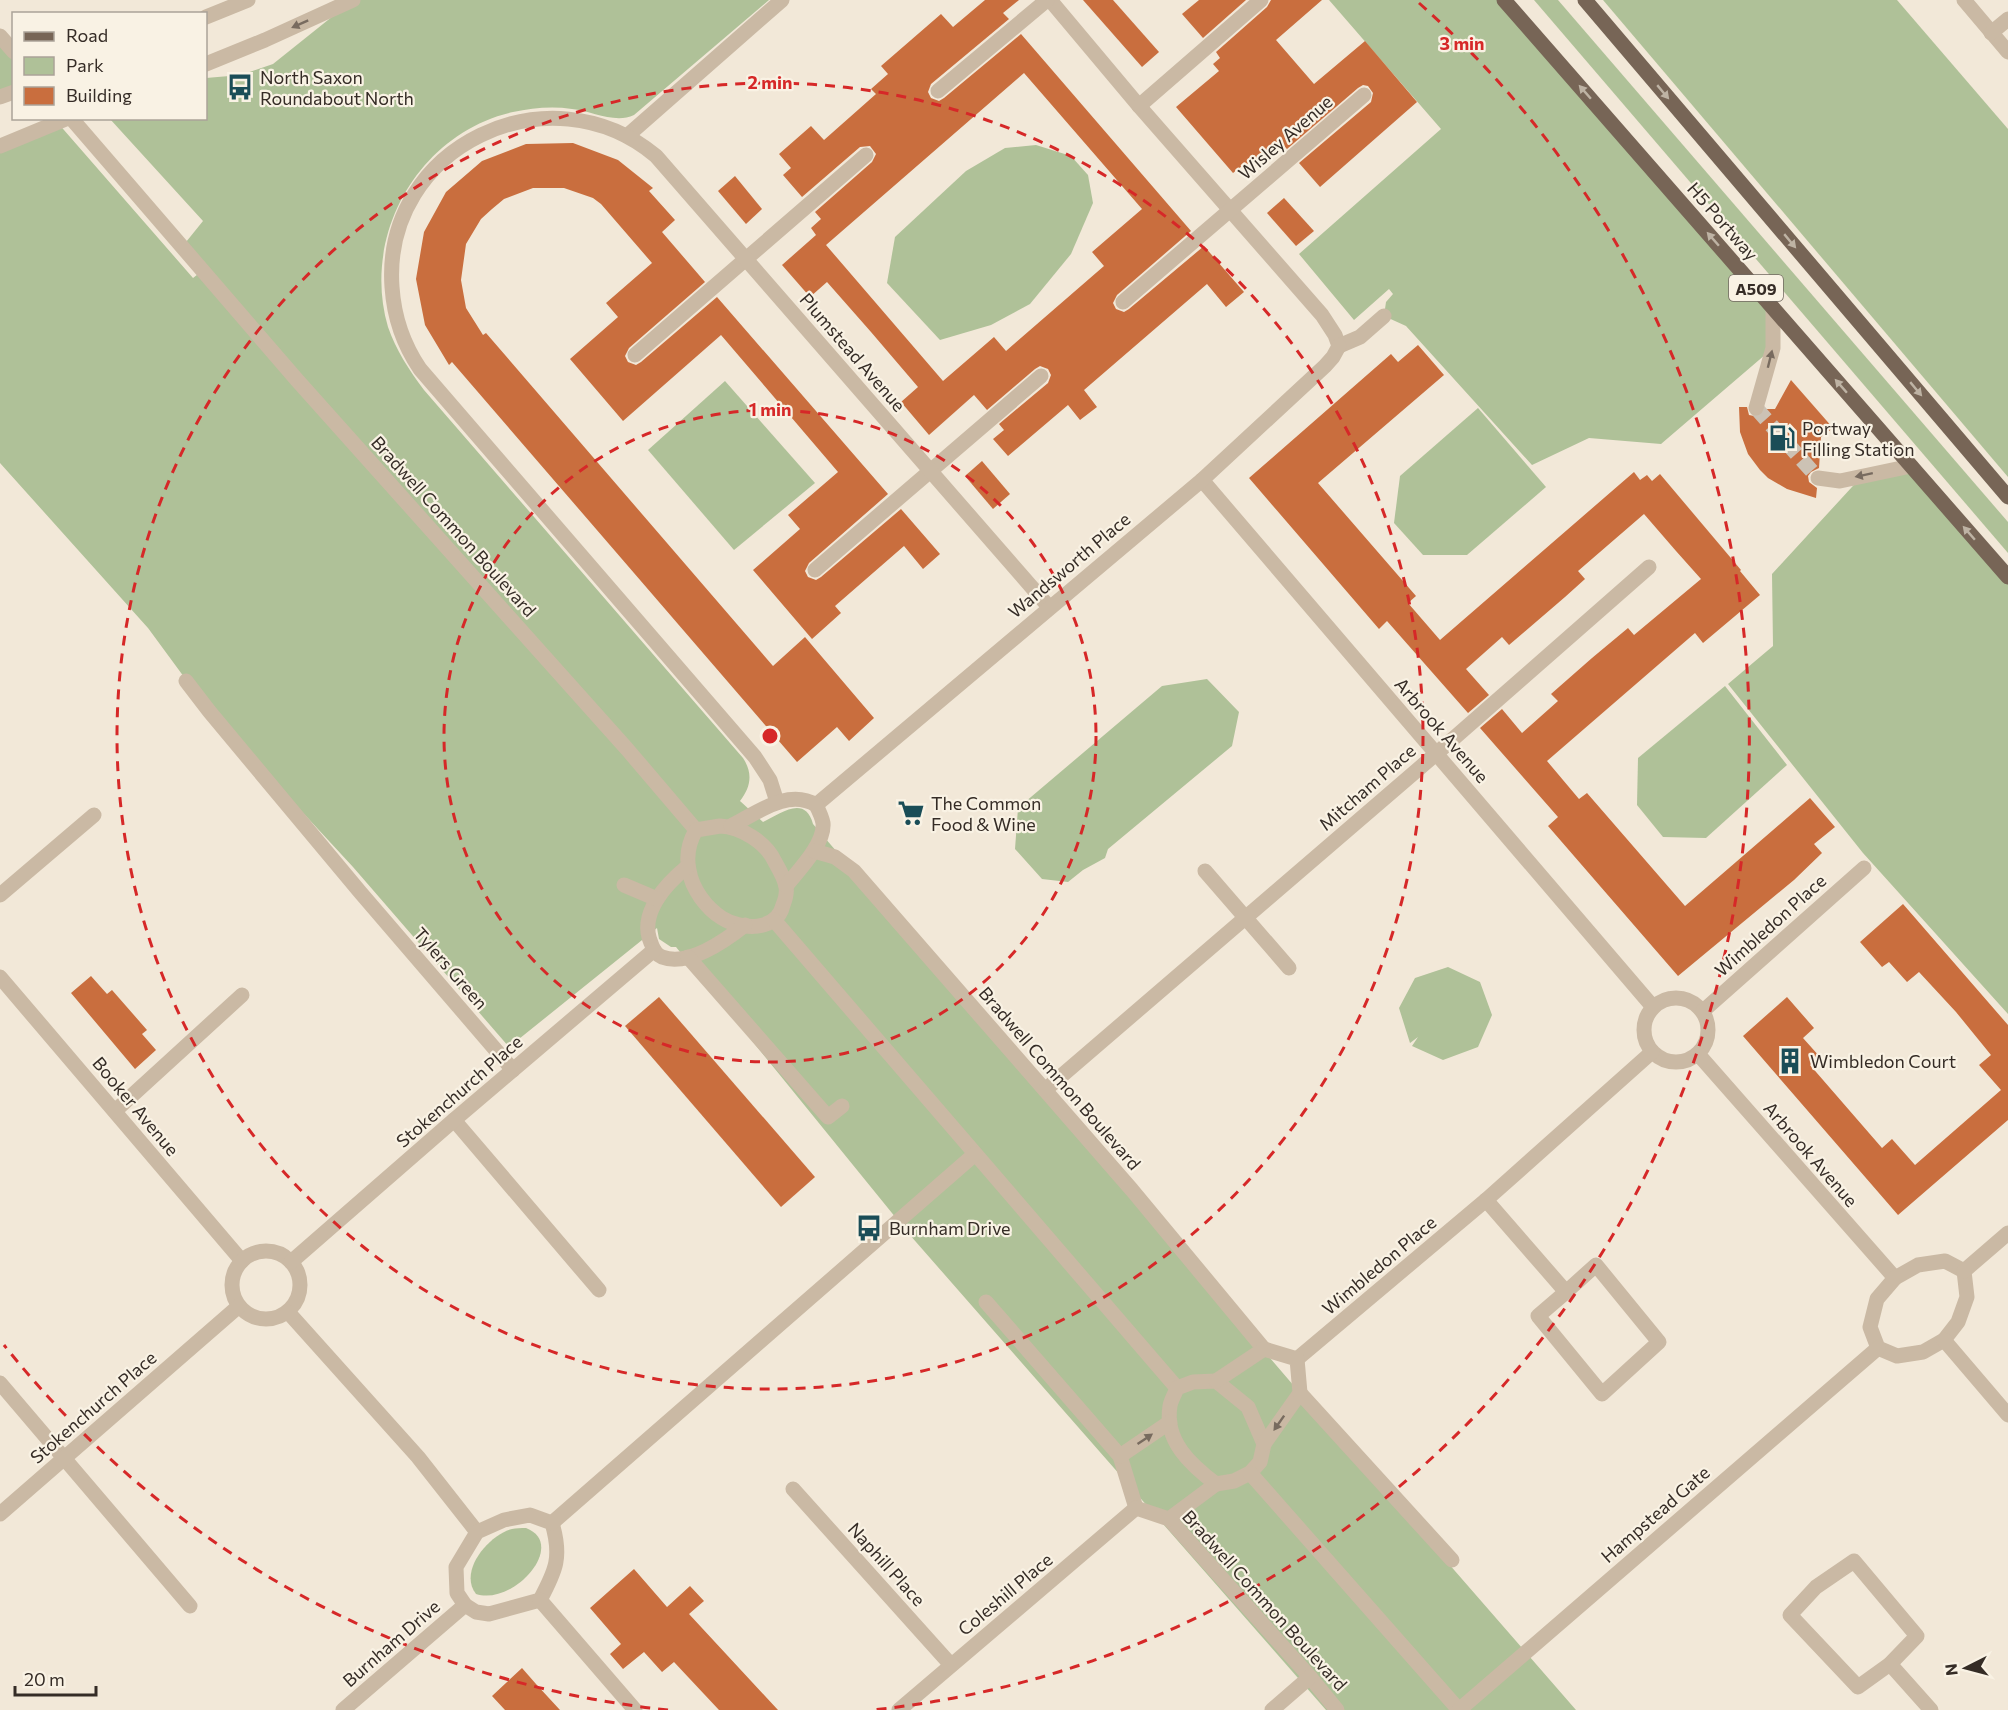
<svg xmlns="http://www.w3.org/2000/svg" width="2008" height="1710" font-family="Commissioner,sans-serif">
  <rect width="100%" height="100%" fill="#f2e8d8"/>
  <g fill="#afc198">
    <path d="M353,0H769L634,115C615,124 592,111 572,109C552,106 532,108 513,112C419,133 361,235 388,327C396,350 409,370 424,390L743,758C753,773 751,787 740,801L763,822C780,814 805,794 813,824L1300,1393L1576,1710H1326L909,1234L676,947H671L659,939L657,928L509,1047L353,867L209,711L148,628L0,463V144L57,122L193,278L202,271L182,247L203,221L110,119L206,118V78L241,75L273,64Z"/>
    <path d="M1329,0H1504L1773,308V348L1661,444L1589,438L1532,465L1406,326L1384,316L1386,302L1393,294L1389,289L1354,320L1299,254L1441,129Z"/>
    <path d="M1534,0H1558L2008,522V553Z"/>
    <path d="M1603,0H1897L2008,129V477Z"/>
    <path d="M0,43L14,56L13,88L0,93Z"/>
    <path d="M1036,145L1071,156L1088,175L1093,203L1071,254L1030,304L991,325L940,340L887,283L895,237L966,171L1005,148Z"/>
    <path d="M725,381L815,483L734,550L648,450Z"/>
    <path d="M1478,408L1546,487L1467,555H1423L1394,523L1400,476Z"/>
    <path d="M1911,466L2008,577V1014L1863,853L1728,684L1773,646L1772,574L1863,475Z"/>
    <path d="M1207,679L1239,712L1232,746L1108,849L1105,858L1083,870L1068,882L1042,879L1015,849L1018,808L1162,686Z"/>
    <path d="M1725,686L1787,765L1706,838L1663,837L1637,805L1638,758Z"/>
    <path d="M1448,967L1480,982L1492,1015L1478,1047L1443,1060L1412,1046L1418,1037L1410,1043L1399,1008L1415,978Z"/>
    <path d="M526,1528C568,1544 514,1606 476,1594C458,1571 489,1535 512,1529C516,1528 521,1528 526,1528Z"/>
  </g>
  <g fill="#c96e3e" fill-rule="evenodd">
    <path d="M985,0H1019L1003,13L1009,19L931,84L928,92L931,98L939,101L944,98L1021,34L1191,231L1117,295L1113,303L1116,309L1124,312L1129,309L1204,246L1244,292L1226,307L1207,284L1084,390L1097,407L1080,420L1068,405L1008,456L993,439L1004,430L999,424L1048,383L1051,375L1048,369L1040,366L1035,369L987,410L974,395L929,435L901,402L918,387L871,332L827,282L810,297L782,265L816,235L811,228L821,219L815,212L872,162L876,154L870,146L860,147L802,197L783,175L791,168L779,154L811,126L824,140L876,94L871,89L888,74L881,66L941,14L953,27ZM1024,73L1142,209L1092,252L1104,266L1006,351L994,337L943,381L826,245Z"/>
    <path d="M1083,0H1113L1159,52L1142,67Z"/>
    <path d="M1199,0H1246L1203,38L1182,14Z"/>
    <path d="M1271,0H1322L1276,40L1314,84L1365,41L1417,102L1320,187L1299,163L1371,102L1373,93L1368,86L1363,85L1358,88L1287,149L1282,144L1248,173L1242,166L1233,173L1176,107L1219,71L1213,64L1220,58L1216,52L1267,7Z"/>
    <path d="M573,143L618,160L653,188L649,191L675,220L662,232L705,282L629,348L625,356L628,362L636,365L641,362L717,297L888,494L809,563L805,571L808,577L816,580L821,577L901,509L940,554L923,569L904,546L835,606L841,613L812,639L753,570L800,529L788,515L838,472L721,335L623,421L570,359L618,317L606,303L652,263L601,204L593,198L564,188H533L504,199L492,209L481,219L466,244L461,280L466,308L483,335L486,333L773,666L805,637L874,718L849,741L837,727L797,762L452,362L449,365L425,325L416,279L424,232L446,192L482,161L526,144Z"/>
    <path d="M735,176L762,209L746,224L718,191Z"/>
    <path d="M1284,198L1314,231L1296,246L1267,213Z"/>
    <path d="M1418,345L1444,375L1318,483L1416,596L1408,603L1440,640L1634,472L1640,480L1647,475L1652,481L1660,474L1741,570L1740,571L1760,595L1703,643L1695,633L1547,761L1579,799L1587,793L1685,906L1810,798L1835,827L1814,844L1822,853L1794,880L1678,976L1548,826L1558,817L1480,728L1502,709L1522,733L1558,701L1551,694L1592,658L1628,628L1634,635L1701,579L1676,551L1644,514L1578,571L1585,579L1565,597L1509,645L1502,637L1466,669L1489,695L1468,713L1387,621L1379,629L1249,478L1391,354L1398,362Z"/>
    <path d="M1791,380L1833,428L1821,437L1819,468L1811,472L1808,476L1809,482L1817,488L1816,498L1787,489L1768,478L1760,470L1748,454L1740,432L1739,407H1747L1749,415L1759,417L1763,415L1766,409H1775Z"/>
    <path d="M982,461L1010,494L993,509L965,476Z"/>
    <path d="M1903,904L2008,1025V1120L1898,1215L1743,1036L1787,997L1814,1028L1803,1038L1820,1057L1810,1065L1882,1148L1892,1139L1915,1165L2001,1090L1979,1065L1991,1055L1956,1012L1919,972L1907,982L1889,962L1882,967L1860,942Z"/>
    <path d="M91,976L107,994L112,990L147,1030L142,1034L156,1050L135,1069L71,993Z"/>
    <path d="M659,997L815,1177L781,1207L625,1026Z"/>
    <path d="M634,1569L667,1607L690,1586L704,1601L689,1614L778,1710H719L674,1662L662,1672L644,1652L623,1669L610,1654L621,1644L590,1608Z"/>
    <path d="M522,1668L536,1684L560,1710H505L492,1696Z"/>
  </g>
  <g fill="none" stroke-linecap="round" stroke-linejoin="round">
    <path stroke="#ccc2b4" stroke-width="15" stroke-dasharray="15 8" stroke-linecap="butt" d="M1756,408L1818,478"/>
    <g stroke="#cab9a4" stroke-width="15">
      <path d="M1050,0L1139,106L1322,315L1335,335L1339,346"/>
      <path d="M1964,0L2008,52"/>
      <path d="M206,17L248,0"/>
      <path d="M1991,33L2008,19"/>
      <path d="M0,36L14,52"/>
      <path d="M206,64L265,40L353,0"/>
      <path d="M938,91L1047,0"/>
      <path d="M0,97L14,92"/>
      <path d="M1139,106L1261,0"/>
      <path d="M71,118L297,380L627,749L696,830"/>
      <path d="M627,136L782,0"/>
      <path d="M0,146L68,118"/>
      <path d="M1123,302L1364,95"/>
      <path d="M1339,346L1360,337L1384,316"/>
      <path d="M635,355L866,155"/>
      <path d="M1756,408L1773,348V308"/>
      <path d="M1818,478L1840,481L1911,466"/>
      <path d="M1202,480L1653,1007"/>
      <path d="M815,570L1041,376"/>
      <path d="M186,681L209,711L360,892L513,1070"/>
      <path d="M777,802L770,780L755,757L420,369C403,344 394,317 392,287C382,146 550,67 656,156L1049,607"/>
      <path d="M816,805L1202,480L1325,366L1333,357L1339,346"/>
      <path d="M720,826C741,827 766,842 775,862C779,869 785,879 786,887C787,892 785,900 783,905C777,932 741,930 722,918C706,908 692,889 689,870C686,856 689,842 696,830Z"/>
      <path d="M731,826C757,813 788,788 816,805C819,811 822,817 823,823C825,844 798,871 786,886"/>
      <path d="M814,851L835,857L854,871L1132,1190L1264,1349"/>
      <path d="M688,866C667,883 638,913 651,943C653,949 657,955 662,957C688,967 726,940 745,925"/>
      <path d="M1205,871L1289,968"/>
      <path d="M624,885L657,899"/>
      <path d="M0,895L94,815"/>
      <path d="M774,920L1177,1388"/>
      <path d="M688,957L828,1117L842,1106"/>
      <path d="M0,977L242,1261"/>
      <circle cx="1676" cy="1030" r="32"/>
      <path d="M1703,1011L1864,868"/>
      <path d="M1698,1054L1895,1278"/>
      <path d="M1045,1090L1437,753L1649,567"/>
      <path d="M115,1111L242,995"/>
      <path d="M454,1120L599,1290"/>
      <path d="M1486,1200L1566,1292L1596,1265L1659,1342L1602,1394L1538,1316L1566,1292"/>
      <circle cx="266" cy="1285" r="34"/>
      <path d="M1945,1261L1964,1271L1967,1297L1958,1322L1944,1340L1923,1352L1897,1356L1878,1348L1870,1327L1877,1299L1895,1278L1918,1265Z"/>
      <path d="M291,1262L454,1120L654,950"/>
      <path d="M1964,1271L2008,1233"/>
      <path d="M986,1302L1120,1456L1136,1508"/>
      <path d="M288,1312L418,1457L477,1532"/>
      <path d="M1944,1340L2008,1415"/>
      <path d="M1297,1359L1486,1200L1652,1052"/>
      <path d="M1216,1381L1248,1407L1264,1444L1260,1462L1250,1473L1234,1481L1216,1484C1191,1465 1164,1441 1170,1406C1171,1400 1175,1394 1177,1388L1193,1382Z"/>
      <path d="M1216,1381L1264,1349L1297,1359L1300,1393L1264,1444"/>
      <path d="M0,1383L190,1606"/>
      <path d="M1300,1393L1452,1560"/>
      <path d="M1120,1456L1170,1422"/>
      <path d="M1250,1473L1459,1710"/>
      <path d="M793,1489L951,1665"/>
      <path d="M1136,1508L1169,1519L1310,1677L1337,1710"/>
      <path d="M0,1514L239,1306"/>
      <path d="M530,1515L552,1523C562,1557 556,1570 540,1600L489,1614L476,1612L465,1605L457,1593L456,1567L477,1532L504,1520Z"/>
      <path d="M1169,1519L1216,1484"/>
      <path d="M552,1523L975,1154"/>
      <path d="M1854,1561L1917,1636L1890,1664L1858,1687L1790,1615L1816,1587Z"/>
      <path d="M540,1600L635,1710"/>
      <path d="M1890,1664L1931,1710"/>
      <path d="M343,1710L465,1605"/>
      <path d="M899,1710L1136,1508"/>
      <path d="M1272,1710L1310,1677"/>
      <path d="M1459,1710L1878,1348"/>
    </g>
    <g stroke="#776556" stroke-width="15">
      <path d="M1504,0L2008,577"/>
      <path d="M1585,0L2008,497"/>
    </g>
  </g>
  <defs><path id="oneway-solid" d="M-6-.8H1V-3.2L6.5 0L1 3.2V.8H-6Z" transform="scale(1.5)"/></defs>
  <g fill="#786b5f">
    <use href="#oneway-solid" transform="translate(300 24) rotate(156)"/>
    <use href="#oneway-solid" transform="translate(1770 359) rotate(-76)"/>
    <use href="#oneway-solid" transform="translate(1864 475) rotate(168)"/>
    <use href="#oneway-solid" transform="translate(1279 1423) rotate(125)"/>
    <use href="#oneway-solid" transform="translate(1145 1439) rotate(-34)"/>
  </g>
  <g fill="#beb3a4">
    <use href="#oneway-solid" transform="translate(1585 92) rotate(-131)"/>
    <use href="#oneway-solid" transform="translate(1663 92) rotate(50)"/>
    <use href="#oneway-solid" transform="translate(1713 239) rotate(-131)"/>
    <use href="#oneway-solid" transform="translate(1790 241) rotate(50)"/>
    <use href="#oneway-solid" transform="translate(1841 386) rotate(-131)"/>
    <use href="#oneway-solid" transform="translate(1916 389) rotate(50)"/>
    <use href="#oneway-solid" transform="translate(1969 533) rotate(-131)"/>
  </g>
  <g fill="none" stroke="#d62828" stroke-width="3" stroke-dasharray="10 8">
    <circle cx="770" cy="736" r="326"/>
    <circle cx="770" cy="736" r="653"/>
    <path d="M668 1710A979 979 0 0 1 4 1345M1419 3A979 979 0 0 1 872 1710"/>
  </g>
  <defs>
    <g id="bus-bare" transform="scale(2.07)"><path d="M-5-6H5V4H4V6H2V4H-2V6H-4V4H-5ZM-3.5-4V0h7V-4ZM-3.5 1.2v1.5H-2V1.2ZM2 1.2v1.5H3.5V1.2Z" fill="#1a4d57" stroke="#f9f2e4" stroke-width="2.5" paint-order="stroke"/></g>
    <g id="fuel-bare" transform="scale(2.07)"><path d="M-5.5-6h7V0h2V4h1.3V-2.5L3-4.5l.8-.8L6-3V5H2.5V1h-1V6h-7ZM-4.2-4.7v3.2H.2V-4.7Z" fill="#1a4d57" stroke="#f9f2e4" stroke-width="2.5" paint-order="stroke"/></g>
    <g id="supermarket-bare" transform="scale(2.07)"><path d="M-6-5.5h2.5l.6 2H6L4.5 2H-2.5L-4.4-4H-6ZM-1.5 3.2a1.3 1.3 0 1 0 .1 0ZM3 3.2a1.3 1.3 0 1 0 .1 0Z" fill="#1a4d57" stroke="#f9f2e4" stroke-width="2.5" paint-order="stroke"/></g>
    <g id="building-bare" transform="scale(2.07)"><path d="M-4-6H4V6H1V3H-1V6H-4ZM-2.5-4.3h1.7v1.8h-1.7ZM.8-4.3h1.7v1.8H.8ZM-2.5-1h1.7V.8h-1.7ZM.8-1h1.7V.8H.8Z" fill="#1a4d57" stroke="#f9f2e4" stroke-width="2.5" paint-order="stroke"/></g>
  </defs>
  <g fill-rule="evenodd">
    <use href="#bus-bare" x="240" y="87"/>
    <use href="#fuel-bare" x="1782" y="438"/>
    <use href="#supermarket-bare" x="911" y="813"/>
    <use href="#building-bare" x="1790" y="1061"/>
    <use href="#bus-bare" x="869" y="1228"/>
  </g>
  <g text-anchor="middle" dominant-baseline="central" stroke-width="4.5" stroke-linejoin="round" paint-order="stroke">
    <rect fill="#f9f2e4" stroke="#70675f" stroke-width="1.5" x="1729" y="275" width="54" height="26" rx="4.5"/>
    <g font-size="16" font-weight="bold" fill="#352c26">
      <text x="1756" y="288">A509</text>
    </g>
    <g font-size="18" fill="#352c26" stroke="#f9f2e4" text-anchor="start">
      <text x="260" y="77">North Saxon<tspan x="260" dy="21">Roundabout North</tspan></text>
      <text x="1802" y="428">Portway<tspan x="1802" dy="21">Filling Station</tspan></text>
      <text x="931" y="803">The Common<tspan x="931" dy="21">Food &amp; Wine</tspan></text>
      <text x="1810" y="1061">Wimbledon Court</text>
      <text x="889" y="1228">Burnham Drive</text>
    </g>
    <g font-size="18" fill="#352c26" stroke="#f9f2e4">
      <text transform="translate(1285 137) rotate(-41)">Wisley Avenue</text>
      <text transform="translate(1723 221) rotate(49)">H5 Portway</text>
      <text transform="translate(853 352) rotate(49)">Plumstead Avenue</text>
      <text transform="translate(454 526) rotate(48)">Bradwell Common Boulevard</text>
      <text transform="translate(1069 565) rotate(-40)">Wandsworth Place</text>
      <text transform="translate(1442 730) rotate(49)">Arbrook Avenue</text>
      <text transform="translate(1367 787) rotate(-41)">Mitcham Place</text>
      <text transform="translate(1770 925) rotate(-42)">Wimbledon Place</text>
      <text transform="translate(451 968) rotate(49)">Tylers Green</text>
      <text transform="translate(1060 1078) rotate(49)">Bradwell Common Boulevard</text>
      <text transform="translate(459 1091) rotate(-41)">Stokenchurch Place</text>
      <text transform="translate(136 1106) rotate(50)">Booker Avenue</text>
      <text transform="translate(1811 1154) rotate(49)">Arbrook Avenue</text>
      <text transform="translate(1379 1265) rotate(-40)">Wimbledon Place</text>
      <text transform="translate(93 1407) rotate(-41)">Stokenchurch Place</text>
      <text transform="translate(1655 1514) rotate(-41)">Hampstead Gate</text>
      <text transform="translate(887 1564) rotate(48)">Naphill Place</text>
      <text transform="translate(1005 1594) rotate(-40)">Coleshill Place</text>
      <text transform="translate(1265 1600) rotate(48)">Bradwell Common Boulevard</text>
      <text transform="translate(391 1643) rotate(-41)">Burnham Drive</text>
    </g>
  </g>
  <circle cx="770" cy="736" r="9" fill="#d62828" stroke="#f9f2e4" stroke-width="3"/>
  <g font-size="18" text-anchor="middle" font-weight="bold" fill="#d62828" stroke="#f9f2e4" stroke-width="4.5" stroke-linejoin="round" paint-order="stroke">
    <text x="1462" y="50">3 min</text>
    <text x="770" y="89">2 min</text>
    <text x="770" y="416">1 min</text>
  </g>
  <rect x="12" y="12" width="195" height="108" fill="#f9f2e4" stroke="#aba398" stroke-width="1.5"/>
  <rect x="24" y="32" width="30" height="9" fill="#776556" stroke="#aba398" stroke-width="1.5"/>
  <text x="66" y="42" font-size="18" fill="#352c26">Road</text>
  <rect x="24" y="57" width="30" height="18" fill="#afc198" stroke="#aba398" stroke-width="1.5"/>
  <text x="66" y="72" font-size="18" fill="#352c26">Park</text>
  <rect x="24" y="87" width="30" height="18" fill="#c96e3e" stroke="#aba398" stroke-width="1.5"/>
  <text x="66" y="102" font-size="18" fill="#352c26">Building</text>
  <g transform="translate(1966 1668) rotate(264)" stroke="#f9f2e4" stroke-width="4.5" paint-order="stroke">
  <path d="M0-4.5L10 22L0 15L-10 22Z" fill="#352c26"/>
  <text y="-9" font-size="16" font-weight="bold" text-anchor="middle" fill="#352c26">N</text>
  </g>
  <path d="M15 1686v9h81v-9" fill="none" stroke="#352c26" stroke-width="3"/>
  <text x="24" y="1686" font-size="18" fill="#352c26" stroke="#f9f2e4" stroke-width="4.5" paint-order="stroke">20 m</text>
</svg>
